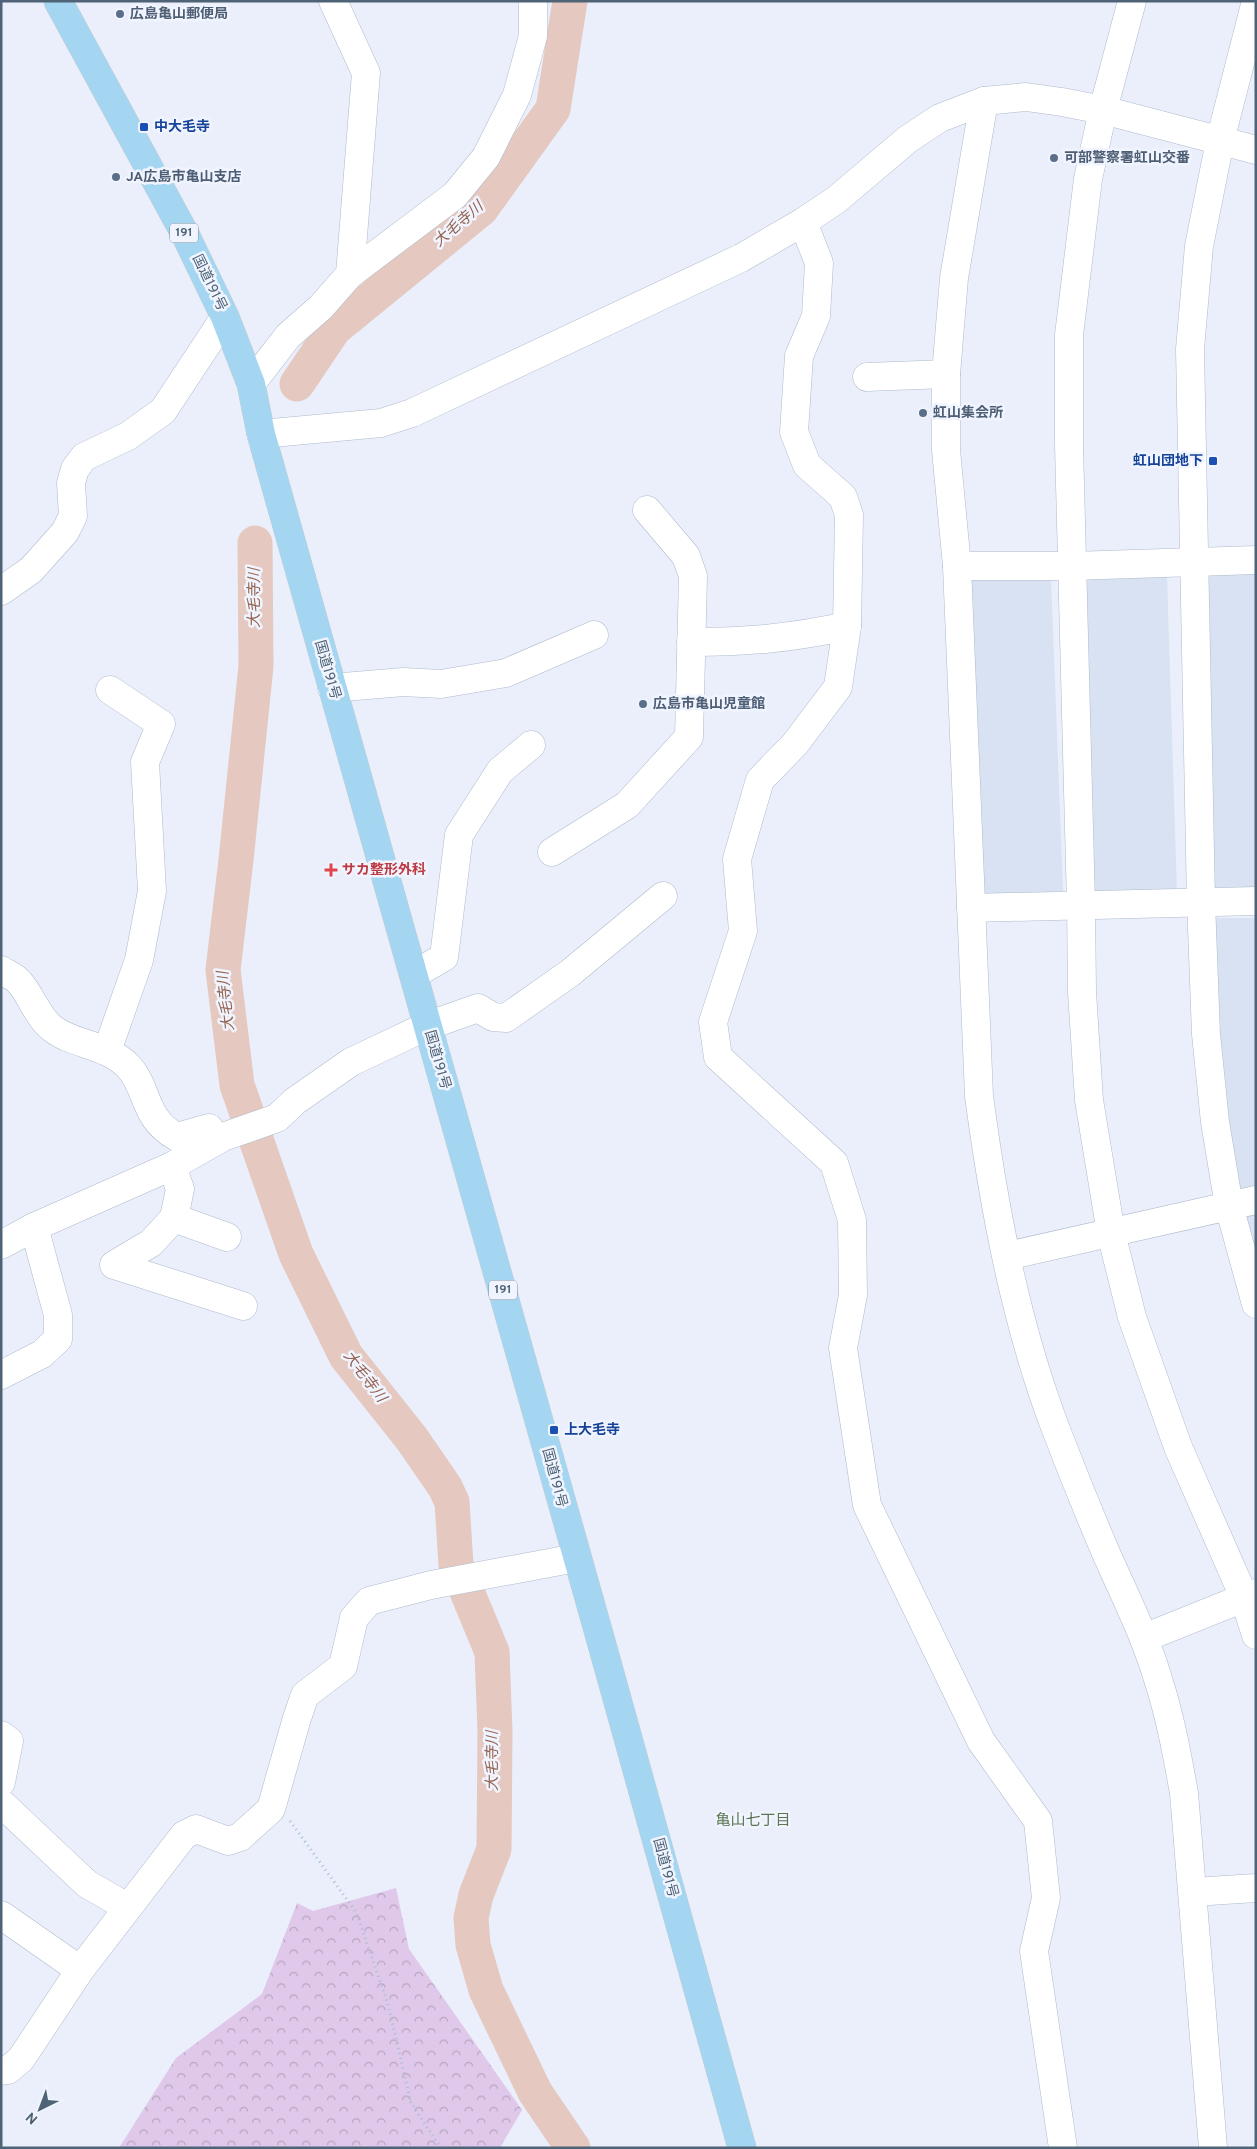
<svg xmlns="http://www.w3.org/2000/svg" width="1257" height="2149" font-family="Overpass,'Noto Sans JP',sans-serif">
  <defs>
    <pattern id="forest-crowns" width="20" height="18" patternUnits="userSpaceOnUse" patternTransform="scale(1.25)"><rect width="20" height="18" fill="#dfc8e9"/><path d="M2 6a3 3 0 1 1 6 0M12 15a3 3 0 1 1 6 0" fill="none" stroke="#b7a6c1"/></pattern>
  </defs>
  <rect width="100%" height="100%" fill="#eaeffb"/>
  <g fill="#d8e2f3">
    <path d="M1256,572V894L1207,893L1199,574Z"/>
    <path d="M1078,573L1167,577L1177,893L1088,895Z"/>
    <path d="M972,579H1051L1063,891L977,896Z"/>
    <path d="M1208,918H1256V1187L1238,1191L1217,1103Z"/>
    <path d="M1256,1210V1255L1243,1214Z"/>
  </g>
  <path fill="url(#forest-crowns)" d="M396,1888L409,1949L522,2110L501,2146L502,2148H119L176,2058L262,1994L297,1903L313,1911Z"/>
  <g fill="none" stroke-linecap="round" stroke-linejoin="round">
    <g stroke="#e5c8bf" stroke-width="35">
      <path d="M297,384L334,329L481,209L553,109L570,1"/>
      <path d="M255,543L256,666L236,860L223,970L237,1085L296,1254L346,1356L412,1439L445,1487L452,1502L456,1565L492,1652L495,1732L494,1849L476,1895L471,1918L473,1945L486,1990L535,2092L573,2148"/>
    </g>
    <g stroke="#adbbcb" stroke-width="29">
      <g id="minor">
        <path d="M1132,1L1103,110L1088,179L1069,335V445L1081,905L1082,992L1089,1100L1111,1233L1132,1317L1178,1447L1244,1597L1256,1635"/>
        <path d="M1256,1L1220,141L1199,246L1190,349L1201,902L1206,1034L1215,1122L1229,1206L1256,1304"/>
        <path d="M984,101L954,278L946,374V450L957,566L979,1096C994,1208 1015,1321 1055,1427C1071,1469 1088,1511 1106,1553C1124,1594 1145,1635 1158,1679C1170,1716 1177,1754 1184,1793L1213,2148"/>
        <path d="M803,222L819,263L816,316L799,356L794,432L807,465L843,497L849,515L847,626L838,687L795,744L760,780L737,859L743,931L713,1022L718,1057L834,1163L852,1220L853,1295L843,1348L867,1505L981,1741L1038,1821L1046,1898L1034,1951L1063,2148"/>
        <path d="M350,274L455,195L486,157L517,95L533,36V1"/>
        <path d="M867,377L946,374"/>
        <path d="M251,384L288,336L321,307L350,274L366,73L333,1"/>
        <path d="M261,434L381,423L412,413L741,258L803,222L836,200L908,139L940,118L984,101L1026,97L1062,102L1103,110L1256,150"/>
        <path d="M957,566H1072L1256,560"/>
        <path d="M1,591L31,570L65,532L73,516L71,483L75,469L84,457L128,436L163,411L225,317"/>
        <path d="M691,642C747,642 792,638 847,626"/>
        <path d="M332,688L403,682L441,684L506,673L594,635"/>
        <path d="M552,852L627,805L689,737L693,576L686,556L647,510"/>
        <path d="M971,908L1256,901"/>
        <path d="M1,970C7,974 16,977 20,983C32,997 38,1018 53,1029C74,1045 106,1044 128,1066C149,1088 142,1118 177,1137L209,1128L217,1140"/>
        <path d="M415,974L444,957L459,835L500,771L531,745"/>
        <path d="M107,1051L139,960L152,891L145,762L161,724L110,690"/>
        <path d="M172,1166L180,1189L174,1218L151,1243L114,1265L243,1306"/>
        <path d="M174,1218L227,1237"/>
        <path d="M1,1245L34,1227L172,1166L223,1137L277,1118L295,1101L351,1062L427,1026L478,1008L493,1017L506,1018L570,973L663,896"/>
        <path d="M1007,1256L1256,1200"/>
        <path d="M1,1375L42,1354L58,1339V1315L34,1227"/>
        <path d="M1144,1638L1256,1593"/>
        <path d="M1,1735L9,1741L1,1782"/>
        <path d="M1,1803L87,1884L127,1907"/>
        <path d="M1193,1892L1256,1888"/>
        <path d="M1,1915L80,1970"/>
        <path d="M1,2071L8,2070L21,2059L80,1970L184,1835L196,1829L228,1841L240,1837L271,1809L297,1718L305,1695L343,1666L354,1618L369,1601L431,1585L576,1558"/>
      </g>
    </g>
    <g stroke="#c6cdd3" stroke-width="29">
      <path id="highway" d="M58,1L184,232L225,317L251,384L261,434C422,1005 584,1576 742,2148"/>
    </g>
    <path stroke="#a5bed5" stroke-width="3" stroke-dasharray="1 4" stroke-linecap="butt" d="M290,1821L356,1912L388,2004L411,2103L441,2148"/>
    <use href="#minor" stroke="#fff" stroke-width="28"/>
    <use href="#highway" stroke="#a4d6f2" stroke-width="28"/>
  </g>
  <g fill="#5c6f8a" stroke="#f0f4fe" stroke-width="2">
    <circle cx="120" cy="14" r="5"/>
    <circle cx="1054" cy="158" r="5"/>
    <circle cx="116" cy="177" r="5"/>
    <circle cx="923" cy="413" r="5"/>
    <circle cx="643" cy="704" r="5"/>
  </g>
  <g fill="#1a4fb4" stroke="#f0f4fe" stroke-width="2">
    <rect x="139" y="122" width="10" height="10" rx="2.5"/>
    <rect x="1208" y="456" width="10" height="10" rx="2.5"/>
    <rect x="549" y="1425" width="10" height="10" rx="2.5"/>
  </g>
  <path fill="#e0444e" stroke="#f0f4fe" stroke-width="2" d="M328.5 862.5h5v5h5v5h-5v5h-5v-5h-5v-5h5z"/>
  <g text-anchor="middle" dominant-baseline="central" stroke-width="5" stroke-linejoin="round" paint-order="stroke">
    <g fill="#f0f4fe" stroke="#7f8e9e" stroke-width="1">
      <rect x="170" y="223.5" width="28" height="19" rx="4"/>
      <rect x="489" y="1280.5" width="28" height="19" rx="4"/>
    </g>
    <g font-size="12" font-weight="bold" fill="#4e6375">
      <text x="184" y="233">191</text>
      <text x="503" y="1290">191</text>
    </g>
    <g font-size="14" font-weight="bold" fill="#4e5e75" stroke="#f0f4fe" text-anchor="start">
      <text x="130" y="14">広島亀山郵便局</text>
      <text x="1064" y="158">可部警察署虹山交番</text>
      <text x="126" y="177">JA広島市亀山支店</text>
      <text x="933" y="413">虹山集会所</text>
      <text x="653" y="704">広島市亀山児童館</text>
    </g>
    <g font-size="14" font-weight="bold" fill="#164399" stroke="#f0f4fe" text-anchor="start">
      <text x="154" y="127">中大毛寺</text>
      <text x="1203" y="461" text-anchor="end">虹山団地下</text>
      <text x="564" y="1430">上大毛寺</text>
    </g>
    <g font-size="14" fill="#4e6375" stroke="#f0f4fe">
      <text transform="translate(209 283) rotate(64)">国道191号</text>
      <text transform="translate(327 670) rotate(74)">国道191号</text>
      <text transform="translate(437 1060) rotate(74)">国道191号</text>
      <text transform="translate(554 1478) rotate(75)">国道191号</text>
      <text transform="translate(665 1868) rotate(75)">国道191号</text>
    </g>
    <g font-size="14" font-weight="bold" fill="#be3a42" stroke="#f0f4fe" text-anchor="start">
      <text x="342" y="870">サカ整形外科</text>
    </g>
    <g font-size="15" font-style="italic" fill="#95624f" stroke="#f0f4fe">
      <text transform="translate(459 225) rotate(-41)">大毛寺川</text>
      <text transform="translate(255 598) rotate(-90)">大毛寺川</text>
      <text transform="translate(227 1001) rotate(-96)">大毛寺川</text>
      <text transform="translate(364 1377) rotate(53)">大毛寺川</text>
      <text transform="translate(493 1761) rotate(-90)">大毛寺川</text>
    </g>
    <g font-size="15" fill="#5c7654" stroke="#f0f4fe">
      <text x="753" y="1821">亀山七丁目</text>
    </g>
  </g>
  <rect width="1257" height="2149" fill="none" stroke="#4e6375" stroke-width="5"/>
  <g transform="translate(40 2109) rotate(222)" stroke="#f0f4fe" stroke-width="4" paint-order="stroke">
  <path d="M0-4L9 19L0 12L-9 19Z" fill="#4e6375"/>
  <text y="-8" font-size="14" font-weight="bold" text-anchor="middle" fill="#4e6375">N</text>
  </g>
</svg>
